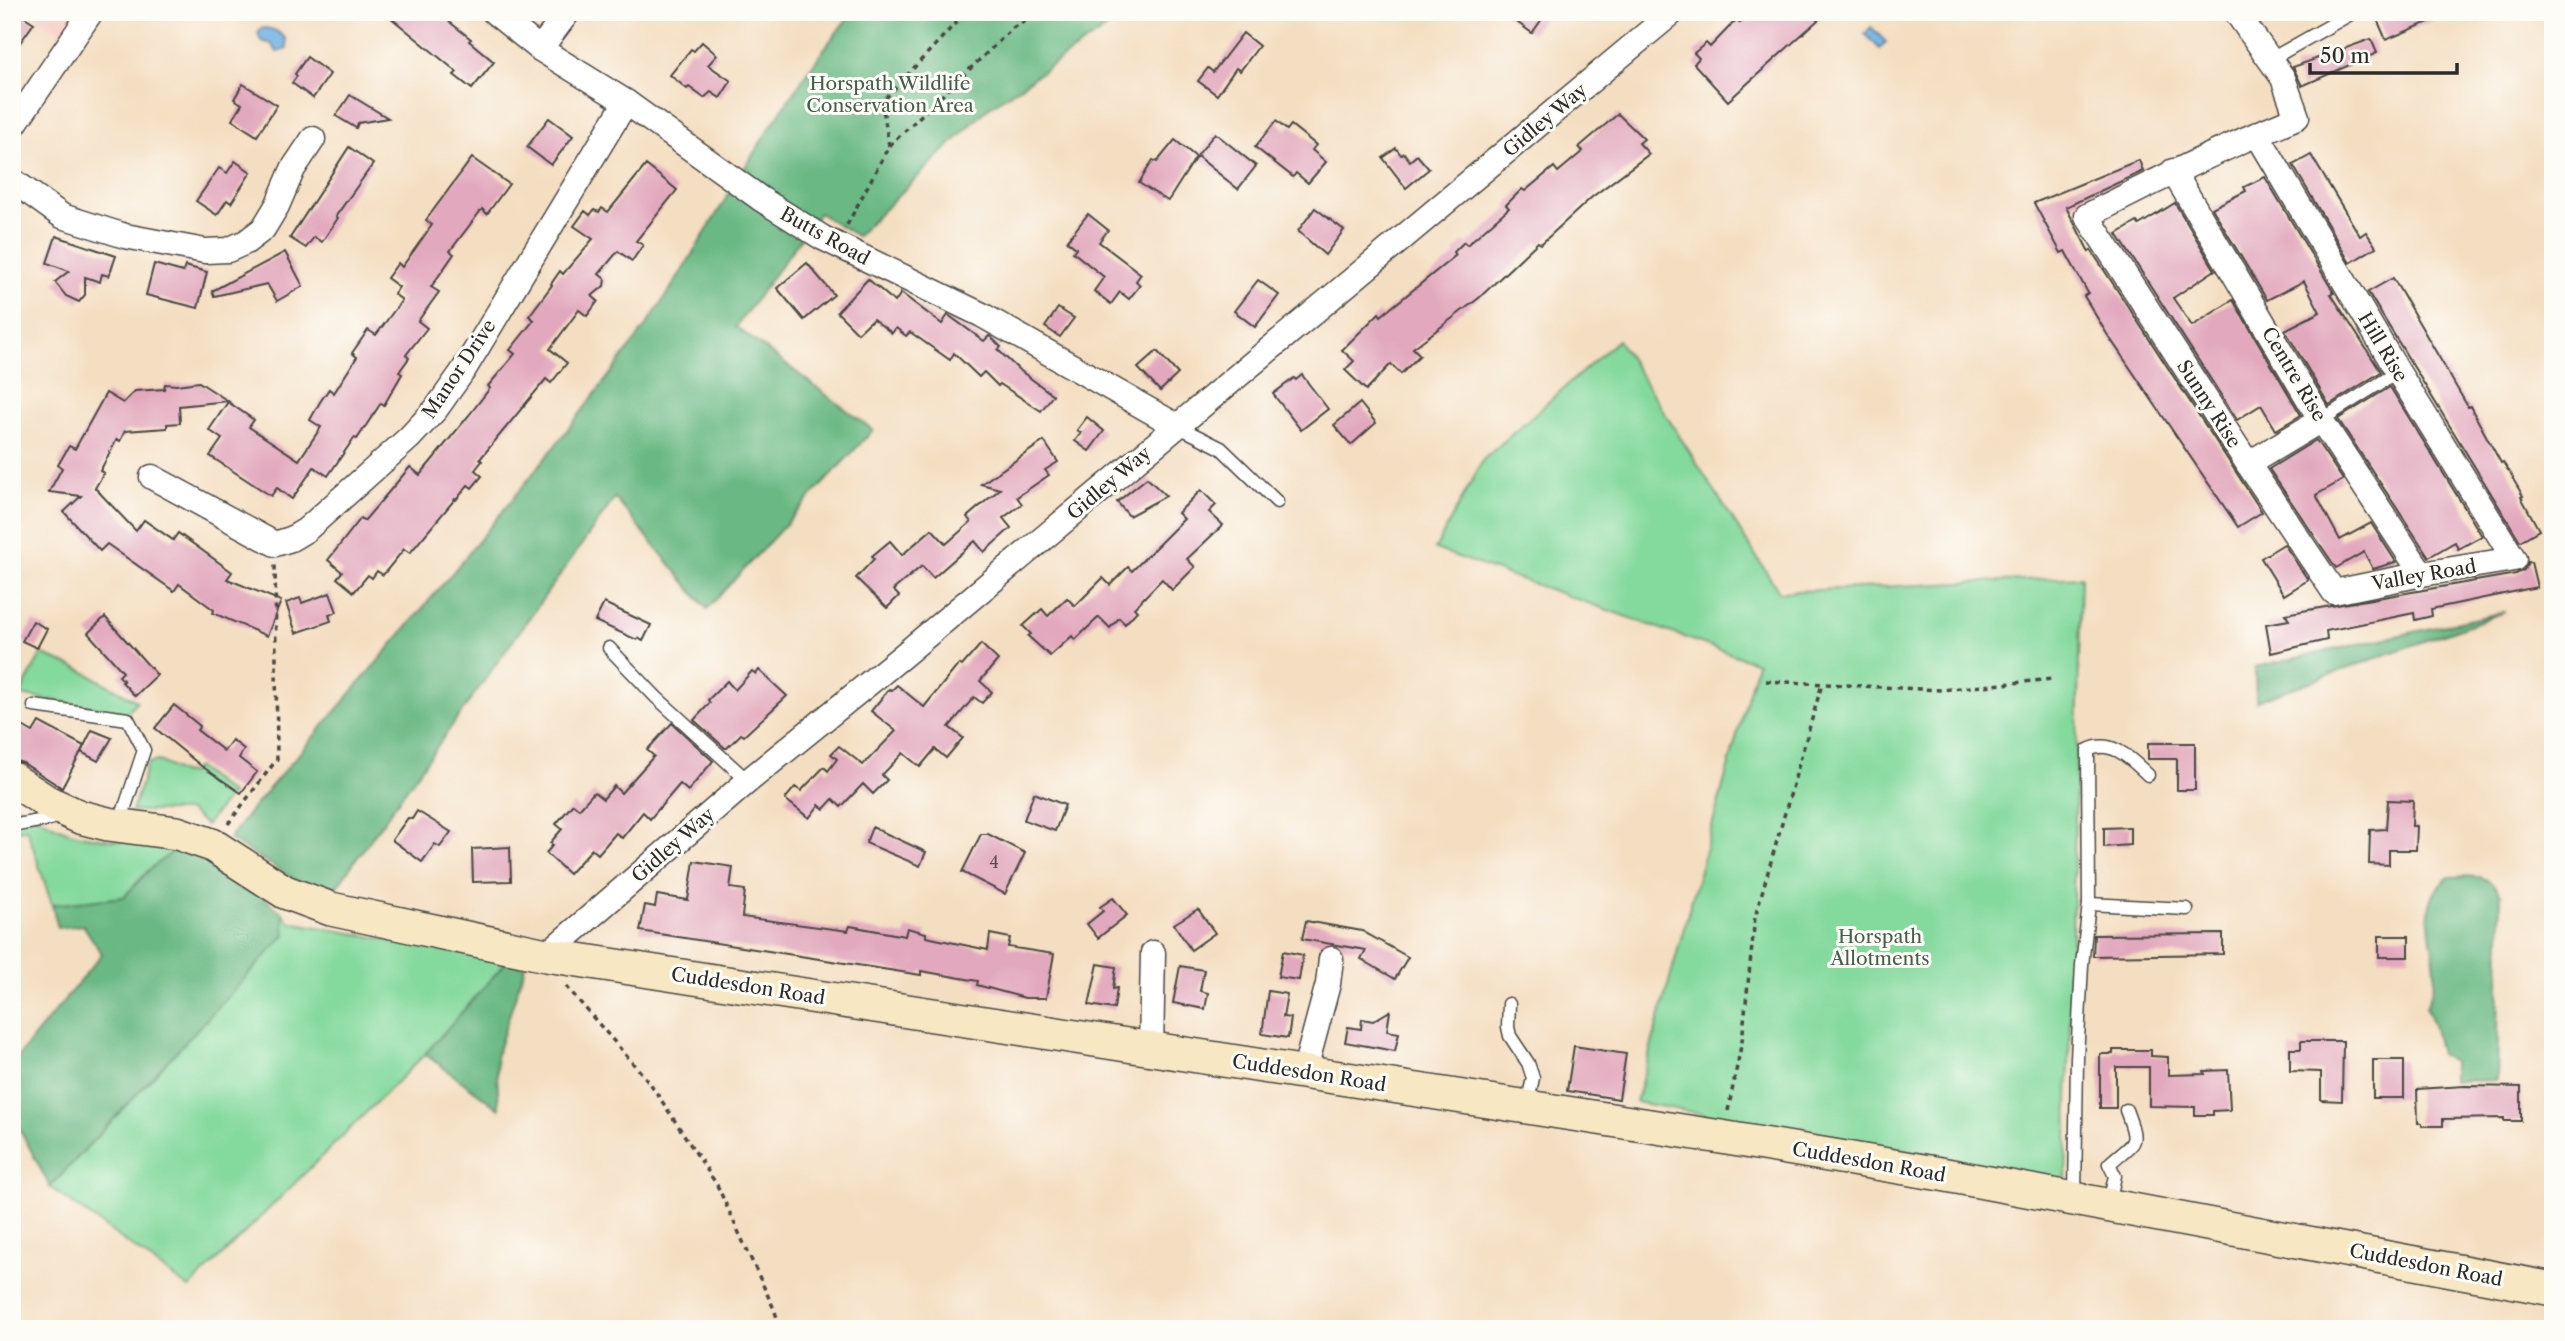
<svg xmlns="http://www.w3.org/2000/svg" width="2565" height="1341" font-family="'Libre Caslon Text',serif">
  <rect width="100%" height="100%" fill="#fdfcf7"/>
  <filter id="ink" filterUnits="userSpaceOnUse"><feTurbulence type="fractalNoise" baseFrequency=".0143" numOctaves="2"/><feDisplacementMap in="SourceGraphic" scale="14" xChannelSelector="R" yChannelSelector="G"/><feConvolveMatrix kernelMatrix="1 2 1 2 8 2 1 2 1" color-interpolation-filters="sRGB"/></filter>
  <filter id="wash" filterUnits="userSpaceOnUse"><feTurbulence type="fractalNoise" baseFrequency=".00686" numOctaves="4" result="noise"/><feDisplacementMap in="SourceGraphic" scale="28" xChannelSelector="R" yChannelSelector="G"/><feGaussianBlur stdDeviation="1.57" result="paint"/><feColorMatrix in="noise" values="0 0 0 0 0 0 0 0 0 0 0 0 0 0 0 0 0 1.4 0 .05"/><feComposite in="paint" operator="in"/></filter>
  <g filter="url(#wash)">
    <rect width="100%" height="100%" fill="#f4dec1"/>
    <path fill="#f7d1c9" d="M29,12H82L67,36Z"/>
    <g fill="#84d99d" stroke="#588264" stroke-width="2">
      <path d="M1618,340L1779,592L2081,577L2066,1180L1636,1102L1757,663L1435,549L1483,460Z"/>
      <path d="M41,654L79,669L137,701L127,713L20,695Z"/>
      <path d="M159,761L183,774L186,772L190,774L196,767L231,794L206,825L189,811H132L148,763Z"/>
      <path d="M12,804C36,814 56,830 81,835C113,842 147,843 179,847L149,870L124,897L52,905L27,829L12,830Z"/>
      <path d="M283,913L290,922L507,961L425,1054L189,1288L50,1187L284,936Z"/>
    </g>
    <g fill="#6bb984" stroke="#4b7258" stroke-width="2">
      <path d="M852,12H1130L987,109L857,236L819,213L736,327L873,430L707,609L615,498L330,896L298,881L229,839L255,805C388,650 522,495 643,330C681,277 712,220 747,164C779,112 814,61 852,12Z"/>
      <path d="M2505,612L2256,701L2255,667Z"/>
      <path d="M179,847L206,853L283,913L285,935L50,1187L12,1114V1064L102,954L83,925L58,928L52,905L124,897L149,870Z"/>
      <path d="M2449,877C2476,877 2484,871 2501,894L2497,1080L2453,1081V1062L2440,1054L2433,1024L2426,1008C2429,998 2435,986 2435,976C2436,939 2413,905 2449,877Z"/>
      <path d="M507,961L525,966L496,1057L499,1109L425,1054Z"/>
    </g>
    <g fill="#6eb1e3" stroke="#4c6e87" stroke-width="2">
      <path d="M1871,27L1886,42L1880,49L1865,34Z"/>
      <path d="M261,28C272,27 279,32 286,39L287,49L277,52L272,44L261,41L258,34Z"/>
    </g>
    <g id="blocks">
      <g fill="#e2a8bd">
        <path d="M17,12L34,23L12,54V19Z"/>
        <path d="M384,12H437L471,39L469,41L494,62L472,89L454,75L457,72Z"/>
        <path d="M1503,12H1547L1532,33Z"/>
        <path d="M1752,12H1827L1728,101L1694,64L1699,58L1694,53L1706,43L1710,47L1737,19L1740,23Z"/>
        <path d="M2374,12H2452L2386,40Z"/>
        <path d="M1243,33L1259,46L1240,71L1236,68L1217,95L1198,81L1208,68L1213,72Z"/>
        <path d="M2371,39L2377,53L2302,86L2293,67Z"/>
        <path d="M702,42L717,55L708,65L731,81L720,98L711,92L704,98L689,87L687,89L670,75L691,49L694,51Z"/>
        <path d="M307,57L330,74L313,98L292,83L297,76L295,74Z"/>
        <path d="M243,84L277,105L257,136L232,120L242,104L234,99Z"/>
        <path d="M350,95L388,118L358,123L356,128L336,116Z"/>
        <path d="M1618,114L1644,139L1639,143L1649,154L1592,197L1541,244L1538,242L1479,298L1413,348L1420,355L1401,374L1391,364L1366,390L1345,370L1354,361L1342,350L1379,313L1381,316L1456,255L1454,252L1464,242L1467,245L1509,208L1506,205L1522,189L1525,191L1554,167L1558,172L1583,151L1579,147Z"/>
        <path d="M549,118L573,136L551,165L527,147Z"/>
        <path d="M1276,121L1287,130L1291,125L1316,145L1312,150L1326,162L1308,183L1296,173L1293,177L1255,147Z"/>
        <path d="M1215,133L1256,166L1238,189L1197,156Z"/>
        <path d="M1175,140L1196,157L1168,201L1139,183L1153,160L1157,162Z"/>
        <path d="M349,147L373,164L336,216L338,218L322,242L314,237L306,248L290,238Z"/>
        <path d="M1396,148L1401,155L1404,153L1410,161L1417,155L1429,169L1406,188L1383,158Z"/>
        <path d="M2311,155L2360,236L2366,232L2376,247L2350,263L2293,165Z"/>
        <path d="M472,158L509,184L487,214L482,209L450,251L454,254L431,287L439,292L418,321L427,328L406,355L409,358L399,372L402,374L384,405L381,403L357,439L354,438L328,476L314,467L292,499L277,488L271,496L210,456L222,439L209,430L228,402L254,420L249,427L299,460L321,427L310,420L320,402L329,389L334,393L357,357L352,353L368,330L376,335L402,300L394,294L399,287L387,278L398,263L402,267L432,225L426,220Z"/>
        <path d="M2139,160L2143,171L2066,207L2089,252L2091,250L2262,512L2238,527L2107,334L2084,296L2088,293L2065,251L2061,253L2034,203Z"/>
        <path d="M235,161L251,172L231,203L227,200L217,215L196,201L219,168L227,173Z"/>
        <path d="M646,165L677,190L636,241L643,245L632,261L618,251L599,274L605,279L604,286L592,296L598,301L587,316L579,310L550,349L567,363L551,383L546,379L480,459L482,461L475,470L482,476L472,488L468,485L456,500L455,499L410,553L404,549L383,575L377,571L372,578L368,575L354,592L337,578L342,572L328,560L361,518L364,521L410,467L420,475L470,414L490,388L488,386L515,354L510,350L534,320L529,316L552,285L551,284L560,271L563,274L593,239L574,226L585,211L590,215L594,210L599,212L602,208L608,212Z"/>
        <path d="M2265,177L2334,293L2331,294L2381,372L2329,405L2285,330L2320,312L2304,281L2267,300L2212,208L2246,191L2244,187Z"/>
        <path d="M2175,203L2215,270L2173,298L2192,326L2233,300L2301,415L2276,430L2261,405L2237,420L2117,234L2137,222L2139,225Z"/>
        <path d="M1315,208L1344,230L1325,255L1298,231Z"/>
        <path d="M1088,214L1108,230L1099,242L1141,274L1136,281L1140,285L1129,299L1120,292L1111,304L1094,291L1104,277L1073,252L1076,248L1067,241Z"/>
        <path d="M56,236L116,256L109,276L102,274L100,282L85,277V295L79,302L66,296L55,282L69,271L47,263Z"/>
        <path d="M285,252L303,286L277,301L267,284L214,296L212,291Z"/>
        <path d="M807,263L834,295L804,320L777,288Z"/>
        <path d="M154,264L183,272L185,266L207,272L198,308L146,295Z"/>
        <path d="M2393,278L2468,407L2470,406L2478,421L2501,463L2503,462L2523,496L2521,497L2539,530L2520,541L2368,292Z"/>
        <path d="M868,279L895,302L901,293L942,324L948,315L984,341L989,336L991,337L1001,347L998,350L1018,369L1053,395L1041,411L1000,384L998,386L984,372L979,377L954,353L950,360L910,332L906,336L896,328L892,333L873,319L858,333L837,312Z"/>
        <path d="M1258,280L1279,295L1255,327L1234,311Z"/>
        <path d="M1058,308L1074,318L1060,337L1045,327Z"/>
        <path d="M1157,351L1178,374L1160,391L1138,368Z"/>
        <path d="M1302,375L1328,409L1301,430L1273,394L1294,378L1296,380Z"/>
        <path d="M199,382L228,401L179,406L180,423L167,424V428L125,431L120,441L117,439L100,471L104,473L95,488L136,531L144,520L173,540L178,533L232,572L227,579L281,601L267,636L213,613L214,610L179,584L174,591L107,544L100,551L64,512L81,496L49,492L62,468L58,465L69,446L75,449L106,393L123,403L135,391L164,389L165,384L176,385Z"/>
        <path d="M2390,387L2482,536L2458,549L2455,542L2429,557L2338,419Z"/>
        <path d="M1360,403L1376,423L1351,445L1334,425Z"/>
        <path d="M1087,417L1104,431L1089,451L1075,441L1081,433L1077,430Z"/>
        <path d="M2316,440L2343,480L2316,495L2340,540L2371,523L2396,562L2373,569L2364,552L2336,568L2269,469Z"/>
        <path d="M1044,441L1058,462L1045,470L1049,475L1017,497L1022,504L1003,518L1011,528L984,552L975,541L933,578L922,566L893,590L899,596L887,608L856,578L874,559L872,556L890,541L902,555L932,529L946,544L971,522L967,517L1000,489L981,484Z"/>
        <path d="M1147,478L1166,496L1129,516L1117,502Z"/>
        <path d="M1201,490L1216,505L1209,512L1223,525L1187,559L1195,567L1172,590L1162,579L1134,608L1137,611L1125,624L1119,618L1110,628L1099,617L1075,640L1072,636L1050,656L1028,636L1031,634L1023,626L1042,609L1048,616L1067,598L1075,606L1103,578L1110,585L1128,567L1132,571L1184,519L1178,513Z"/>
        <path d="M2284,544L2308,580L2284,595L2261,558Z"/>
        <path d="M2528,562H2531L2537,587L2431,609L2432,616L2415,620L2414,613L2326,631L2327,640L2271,653L2266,624L2289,620L2285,614L2516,574L2524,570Z"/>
        <path d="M330,593L337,612L329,615L331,621L296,633L286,603L300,598L302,603Z"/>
        <path d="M604,603L651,625L643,641L638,638L637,640L595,621Z"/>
        <path d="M105,617L157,675L135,696L122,682L124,681L119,676L123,672L88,633Z"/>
        <path d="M33,621L47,629L37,648L22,641Z"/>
        <path d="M981,644L998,660L980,681L992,692L982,703L974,697L949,727L963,738L946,758L935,749L920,767L903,753L882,775L887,780L873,794L863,784L841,807L833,799L824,809L819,805L809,818L785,799L795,787L801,791L824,767L828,771L837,759L831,754L839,746L863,765L896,731L871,711L889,689L892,690L897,685L924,707L959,664L962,666Z"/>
        <path d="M759,670L787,696L744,736L741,734L727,748H725L694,720L710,703L708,700L727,681L735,690L752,671L756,674Z"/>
        <path d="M174,705L200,726L197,730L224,751L232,740L244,749L239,758L257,772L241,793L200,765L155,728Z"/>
        <path d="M12,720L33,732L39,722L84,746L62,788L23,763L12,760Z"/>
        <path d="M672,723L713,761L688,791L680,784L650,819L643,812L622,838L616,833L598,854L592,849L569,874L546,853L553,845L550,843L562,829L556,824L573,804L579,809L594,792L603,799L614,786L621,793L654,756L647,750Z"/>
        <path d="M92,730L112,738L98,761L81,752Z"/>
        <path d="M2148,743H2195V790H2177V759H2148Z"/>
        <path d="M1034,793L1065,805L1055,831L1024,820Z"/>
        <path d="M2388,800L2413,801L2412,826H2417L2416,850H2389V865L2369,864L2370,830L2386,829Z"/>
        <path d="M417,811L451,832L440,847L435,844L422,862L392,840L408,818L412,819Z"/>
        <path d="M872,827L926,852L920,866L866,843Z"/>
        <path d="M2130,827V845L2104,847V828Z"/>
        <path d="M981,834H988L1025,853L1005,894L962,872Z"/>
        <path d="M510,847L511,881L473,882L472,849Z"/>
        <path d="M694,861L733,867L730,888L745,890L742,917L848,931L850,926L905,936L907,928L926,933V937L988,950L990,934L1010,938L1008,947L1054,954L1046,998H1025L977,985L978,981L921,971V975L640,931L645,905L655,907L657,895L688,900Z"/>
        <path d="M1113,898L1127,915L1098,938L1087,924L1103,911L1100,907Z"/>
        <path d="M1198,909L1215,933L1191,950L1174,924Z"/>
        <path d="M1306,921L1362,931L1408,957L1395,979L1361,959L1366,950L1302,939Z"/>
        <path d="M2223,934V954L2093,956L2094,935Z"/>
        <rect x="2379" y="936" width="30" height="21"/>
        <path d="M1283,951L1303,955L1299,980L1278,977Z"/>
        <path d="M1098,964L1116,967L1113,989L1117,988L1114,1009L1089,1005Z"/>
        <path d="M1180,966L1204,970L1200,991L1208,993L1205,1009L1173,1003Z"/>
        <path d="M1268,991L1287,994L1283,1017L1291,1018L1288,1038L1262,1034Z"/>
        <path d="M1390,1011L1387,1031L1399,1033L1395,1051L1345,1042L1348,1027L1361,1029L1362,1019L1373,1021Z"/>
        <path d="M2301,1041H2343L2342,1101L2321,1100V1072L2290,1071V1049H2301Z"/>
        <path d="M1574,1046L1626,1054L1619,1099L1567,1091Z"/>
        <path d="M2113,1050H2151V1056L2168,1057V1075L2205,1074L2204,1071L2228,1070L2230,1110L2213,1111V1115H2195V1107L2149,1106V1067H2116V1108H2100V1054H2113Z"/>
        <rect x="2373" y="1060" width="31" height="38"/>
        <path d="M2465,1086L2521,1087V1121H2504V1118L2443,1119V1126H2422V1123H2418L2417,1089Z"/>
      </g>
    </g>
  </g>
  <g filter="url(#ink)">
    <use href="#blocks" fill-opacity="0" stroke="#494642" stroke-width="2"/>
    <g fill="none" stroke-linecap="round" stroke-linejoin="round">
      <g stroke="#494642" stroke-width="15">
        <g id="lane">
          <path d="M2271,59L2354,12"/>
          <path d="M2321,420L2398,372"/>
          <path d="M1177,426L1221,448L1277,502"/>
          <path d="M609,648L656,697L748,781"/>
          <path d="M34,706L128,719L144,750L119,825"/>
          <path d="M12,826L50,819L58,811"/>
          <path d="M2089,904L2187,909"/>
          <path d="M1509,1004L1508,1027L1510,1036L1528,1063L1533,1078L1527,1105"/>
          <path d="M2075,1196L2077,1058L2082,965L2089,904L2088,750C2112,738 2132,760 2148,775"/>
          <path d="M2109,1203L2115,1176L2109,1164C2135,1140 2140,1147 2126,1110"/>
        </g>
      </g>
      <g stroke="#494642" stroke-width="27">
        <g id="street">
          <path d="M494,12L540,49L626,102L761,199L823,238L982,315L1177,426"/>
          <path d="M2236,12L2283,78L2297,117C2225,147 2156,180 2087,216L2248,464L2334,592L2422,574L2514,559L2398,372L2257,134"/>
          <path d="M540,49L568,12"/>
          <path d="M12,128L91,12"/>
          <path d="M2173,171L2321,420L2422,574"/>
          <path d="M12,180L62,216L125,236L205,251L228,250L246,242L263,229L277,206L293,169L313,139"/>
          <path d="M2248,464L2321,420"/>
          <path d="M152,477L275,544L291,539L306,530L409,438L436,409L463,371L626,102"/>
          <path d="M546,955L748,781L900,658L1673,12"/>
          <path d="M1151,1048L1153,953"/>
          <path d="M1304,1073L1328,984L1331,959"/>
        </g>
      </g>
      <g stroke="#494642" stroke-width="36">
        <path id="secondary" d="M12,779L47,802L80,817L108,824L177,833L212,845L285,892L331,909L546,955L1721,1137L1941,1174L2553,1289"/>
      </g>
      <g stroke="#494642" stroke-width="3.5" stroke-dasharray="5 5" stroke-linecap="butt">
        <path d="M889,146L882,102L966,12"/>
        <path d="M847,225L889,146L1014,27L1044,12"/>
        <path d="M1766,681L1941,690L2054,679"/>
        <path d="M228,824L277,759L275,564"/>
        <path d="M566,986L650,1083L717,1185L774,1309L781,1329"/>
        <path d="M1728,1111L1742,1041L1755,917L1822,684"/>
      </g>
      <use href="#lane" stroke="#fff" stroke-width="12"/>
      <use href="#street" stroke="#fff" stroke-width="24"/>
      <use href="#secondary" stroke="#f7e8c3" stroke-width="33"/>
    </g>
  </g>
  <g text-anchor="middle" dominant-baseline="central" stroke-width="6" stroke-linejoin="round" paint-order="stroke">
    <g font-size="16" fill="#594a50">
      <text x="994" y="862">4</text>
    </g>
    <g font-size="19" fill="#465f4d" stroke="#fdfcf7">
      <text x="890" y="83">Horspath Wildlife<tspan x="890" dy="22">Conservation Area</tspan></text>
      <text x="1880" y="936">Horspath<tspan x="1880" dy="22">Allotments</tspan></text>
    </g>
    <g font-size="19" fill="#2b2b2b" stroke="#fdfcf7">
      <text transform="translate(1545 120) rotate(-40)">Gidley Way</text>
      <text transform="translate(825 236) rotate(29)">Butts Road</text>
      <text transform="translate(2383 347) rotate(59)">Hill Rise</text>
      <text transform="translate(459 369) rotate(-56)">Manor Drive</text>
      <text transform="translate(2294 374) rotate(59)">Centre Rise</text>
      <text transform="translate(2209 404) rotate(57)">Sunny Rise</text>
      <text transform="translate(1109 483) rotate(-40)">Gidley Way</text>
      <text transform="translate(2424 575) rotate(-10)">Valley Road</text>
      <text transform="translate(673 845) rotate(-41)">Gidley Way</text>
      <text transform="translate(748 986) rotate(9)">Cuddesdon Road</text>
      <text transform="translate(1309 1073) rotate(9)">Cuddesdon Road</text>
      <text transform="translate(1869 1162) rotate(10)">Cuddesdon Road</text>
      <text transform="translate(2426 1265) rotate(11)">Cuddesdon Road</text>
    </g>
  </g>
  <rect width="2565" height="1341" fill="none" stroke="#fdfcf7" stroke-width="42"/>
  <path d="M2310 63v10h147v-10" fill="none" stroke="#2b2b2b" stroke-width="3.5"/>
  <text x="2320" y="63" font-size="21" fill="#2b2b2b" stroke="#fdfcf7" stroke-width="5" paint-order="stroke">50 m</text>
</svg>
